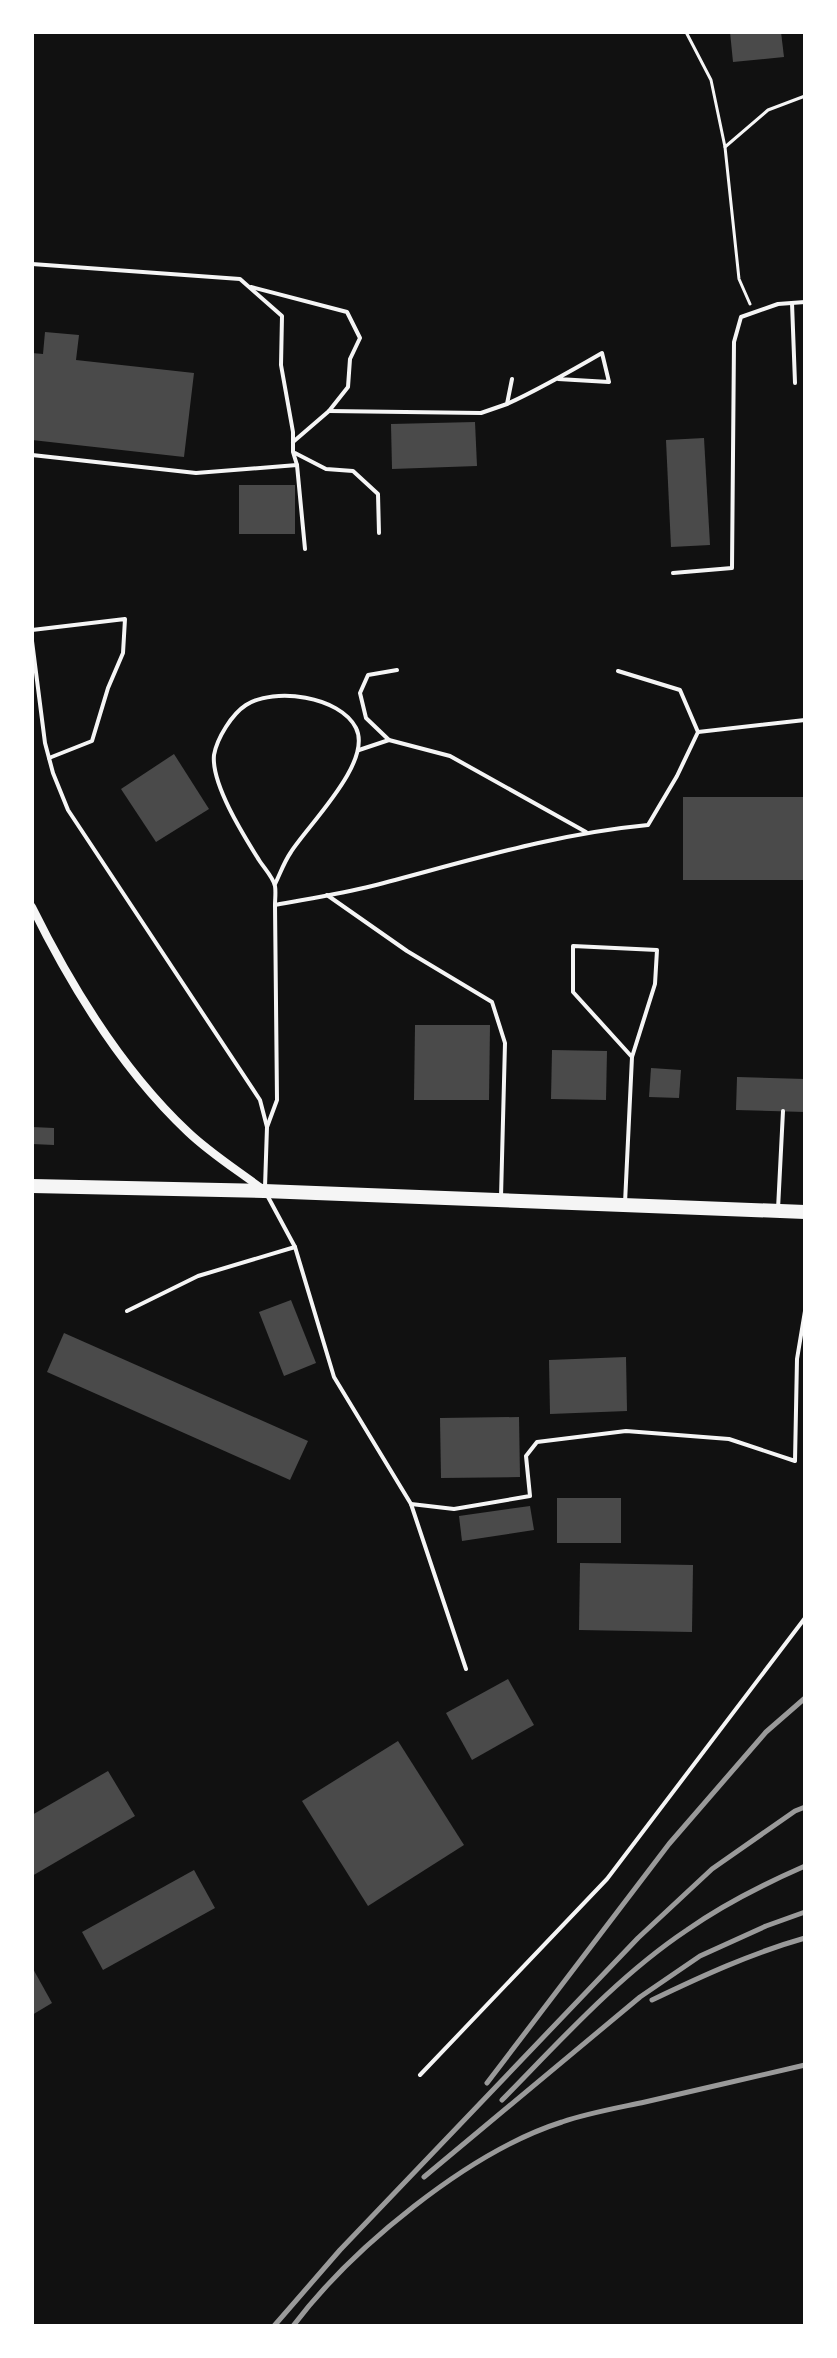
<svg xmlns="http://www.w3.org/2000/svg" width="837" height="2358" font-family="Mulish,sans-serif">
  <rect width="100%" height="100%" fill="#111"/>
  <g fill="#4a4a4a">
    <path d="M730,32H781L784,57L733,62Z"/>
    <path d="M45,332L79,335L76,360L194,373L184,457L32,440V353L43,354Z"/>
    <path d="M475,422L477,466L392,469L391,424Z"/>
    <path d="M704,438L710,545L671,547L666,440Z"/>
    <rect x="239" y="485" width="56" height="49"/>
    <path d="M174,754L209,809L156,842L121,789Z"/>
    <rect x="683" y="797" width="122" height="83"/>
    <path d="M415,1025H490L489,1100H414Z"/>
    <path d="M552,1050L607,1051L606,1100L551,1099Z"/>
    <path d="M651,1068L681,1070L679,1098L649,1097Z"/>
    <path d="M737,1077L805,1079V1112L736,1110Z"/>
    <path d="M32,1127L54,1128V1145L32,1144Z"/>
    <path d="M291,1300L316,1363L284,1376L259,1312Z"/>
    <path d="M64,1333L308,1441L290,1480L47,1372Z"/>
    <path d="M626,1357L627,1411L550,1414L549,1360Z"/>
    <path d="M519,1417L520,1477L441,1478L440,1418Z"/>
    <rect x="557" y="1498" width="64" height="45"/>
    <path d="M530,1506L534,1530L462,1541L459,1516Z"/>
    <path d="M580,1563L693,1565L692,1632L579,1630Z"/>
    <path d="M508,1679L534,1725L472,1760L446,1713Z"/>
    <path d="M398,1741L464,1845L368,1906L302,1801Z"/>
    <path d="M108,1771L135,1816L32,1876V1815Z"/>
    <path d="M194,1870L215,1908L103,1970L82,1932Z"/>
    <path d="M32,1967L52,2003L32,2015Z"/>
  </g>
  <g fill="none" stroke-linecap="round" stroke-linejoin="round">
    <g stroke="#f5f5f5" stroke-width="3">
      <path d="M686,32L711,80L725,147"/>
      <path d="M750,304L739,279L725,147L768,110L805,96"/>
    </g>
    <g stroke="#f5f5f5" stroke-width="4">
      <path d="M32,264L240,279L282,316L281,365L293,432V452L297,465"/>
      <path d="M251,287L347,312L360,338L350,359L348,387L329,411L293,442"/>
      <path d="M792,303L795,383"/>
      <path d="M507,404C540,389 571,371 602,353L609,382L558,379"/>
      <path d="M329,411L481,413L507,404L512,379"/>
      <path d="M295,453L326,469L353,471L378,494L379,533"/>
      <path d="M32,455L196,473L297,465L305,549"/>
      <path d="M673,573L732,568L734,342L741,317L778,304L805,302"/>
      <path d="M32,630L125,619L123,653L108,688L92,741L49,758"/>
      <path d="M32,641L45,743L53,773L68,810L260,1100L267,1127L265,1187"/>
      <path d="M397,670L368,675L360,693L366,718L389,740L450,756L586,832"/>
      <path d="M698,732L805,720"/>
      <path d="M359,750L389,740"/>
      <path d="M275,884C280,874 284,862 291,852C309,824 373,762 356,728C340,696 274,687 246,705C232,714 217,738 214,755C211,784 244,836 259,860C264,868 273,877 275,886C276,892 275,899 275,905"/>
      <path d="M327,895L407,951L492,1002L505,1043L501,1197"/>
      <path d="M267,1127L277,1100L275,905C307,899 340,894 372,886C465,862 552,834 648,825L677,776L698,732L680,690L618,671"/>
      <path d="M267,1195L295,1247L334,1377L411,1504L466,1669"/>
      <path d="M625,1203L632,1057L655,984L657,950L573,946V992L632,1057"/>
      <path d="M778,1209L783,1111"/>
      <path d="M127,1311L198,1276L295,1247"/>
      <path d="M411,1504L454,1509L530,1496L526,1456L537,1442L626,1431L729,1439L795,1461L797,1359L805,1311"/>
      <path d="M420,2075L607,1879L805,1618"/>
    </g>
    <path stroke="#f5f5f5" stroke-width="8" d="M32,907C71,986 124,1072 188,1132C210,1153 237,1170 261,1188"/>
    <path stroke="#f5f5f5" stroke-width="14" d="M32,1186L264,1191L805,1212"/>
    <g stroke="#9a9a9a" stroke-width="5">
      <path d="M652,2000C702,1976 752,1953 805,1938"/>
      <path d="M487,2083L669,1844L766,1732L805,1698"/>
      <path d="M502,2100C560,2041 618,1976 687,1930C724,1904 764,1884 805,1866"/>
      <path d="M424,2177L640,1997L700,1956L766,1926L805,1912"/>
      <path d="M274,2326L340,2250L638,1938L712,1869L795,1811L805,1807"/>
      <path d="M293,2326C352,2248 468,2152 562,2122C588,2113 617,2108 645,2102C698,2090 752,2077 805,2065"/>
    </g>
  </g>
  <rect width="837" height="2358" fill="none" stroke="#ffffff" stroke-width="68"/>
</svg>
